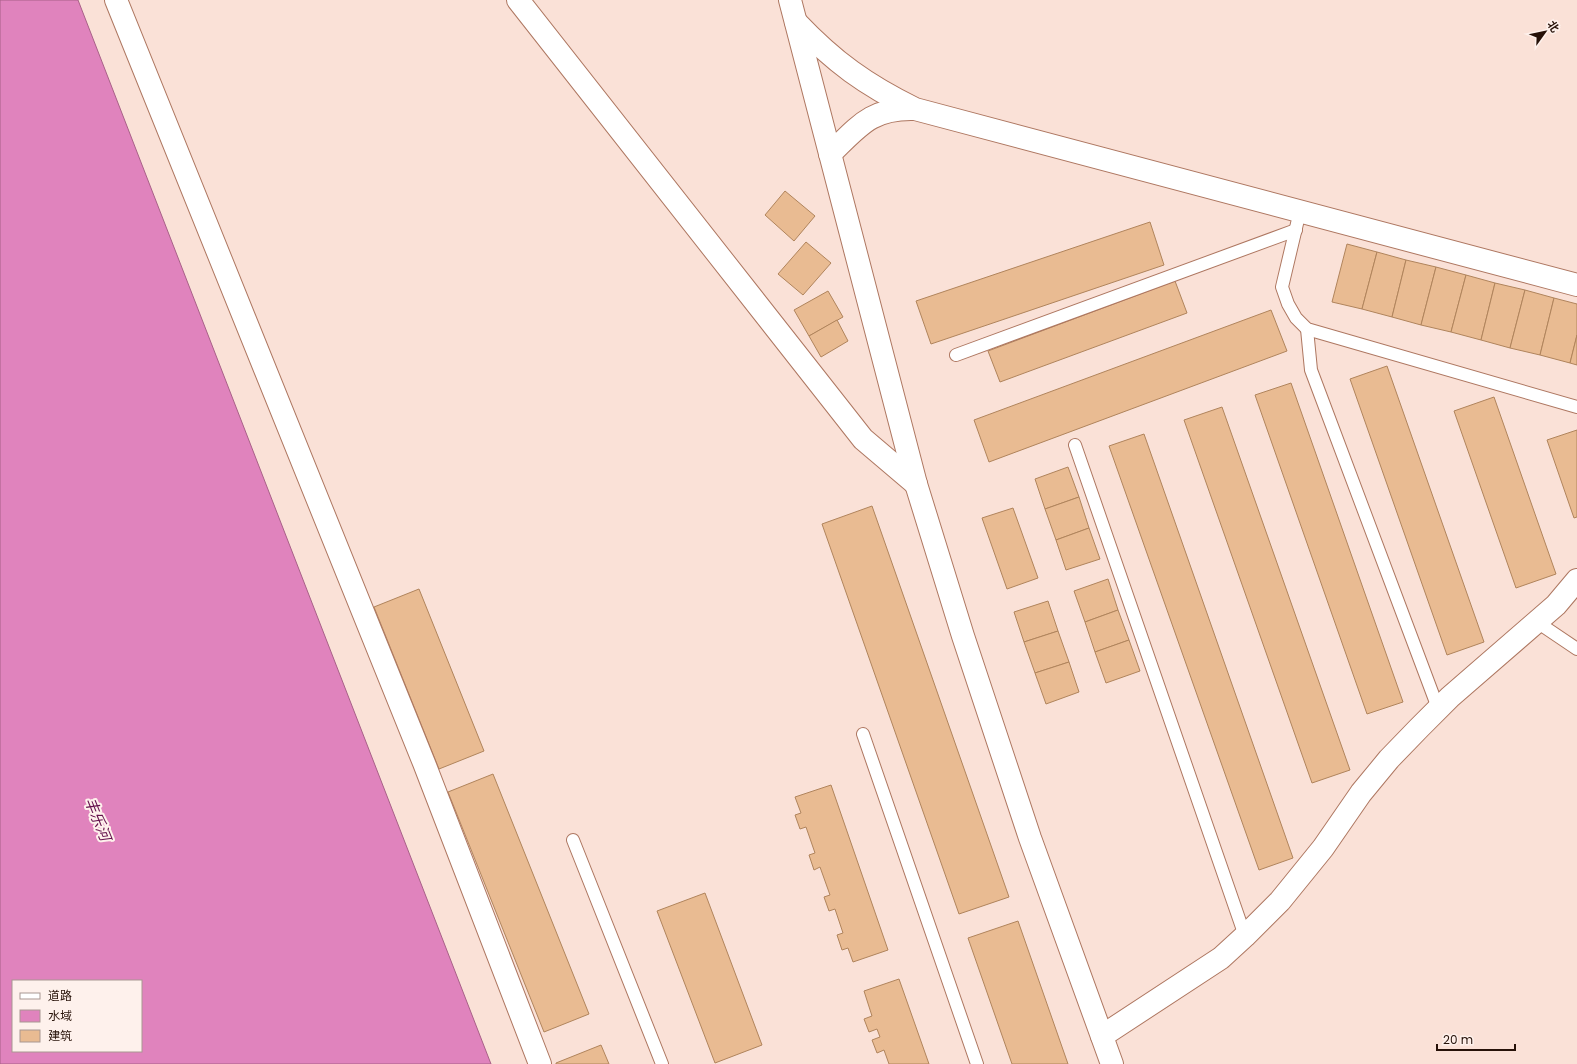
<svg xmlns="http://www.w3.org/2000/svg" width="1577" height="1064" font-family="Poppins,'Noto Sans SC',sans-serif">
  <rect width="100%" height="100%" fill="#fae1d7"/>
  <path fill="#e083bd" stroke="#a86187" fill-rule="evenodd" d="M0,0H78L491,1064H0ZM13,981H141V1051H13Z"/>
  <g fill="#e9bb92" stroke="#b0845c">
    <path d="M785,191L815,216L794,241L765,215Z"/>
    <path d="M1150,222L1164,265L931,344L916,301Z"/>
    <path d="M806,242L831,263L803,295L778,274Z"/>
    <path d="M1347,244L1377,252L1362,309L1332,302Z"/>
    <path d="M1377,252L1406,260L1392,317L1362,309Z"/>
    <path d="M1406,260L1436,267L1421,325L1392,317Z"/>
    <path d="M1436,267L1466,275L1451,332L1421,325Z"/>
    <path d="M1466,275L1495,283L1481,340L1451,332Z"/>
    <path d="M1175,281L1187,313L1000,382L988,351Z"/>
    <path d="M1495,283L1525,290L1510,348L1481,340Z"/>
    <path d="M1525,290L1554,298L1540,355L1510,348Z"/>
    <path d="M828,291L843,317L809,336L794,310Z"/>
    <path d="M1554,298L1577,304V335L1570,363L1540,355Z"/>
    <path d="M1271,310L1287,351L989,462L974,420Z"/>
    <path d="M837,320L848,341L821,357L809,336Z"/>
    <path d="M1577,335V365L1570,363Z"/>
    <path d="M1387,366L1484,642L1447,655L1350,379Z"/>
    <path d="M1291,383L1403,702L1367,714L1255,395Z"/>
    <path d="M1494,397L1556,574L1516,588L1454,411Z"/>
    <path d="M1222,407L1350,770L1312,783L1184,420Z"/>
    <path d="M1577,430V517L1574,518L1547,440Z"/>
    <path d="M1144,434L1293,858L1259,870L1109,446Z"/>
    <path d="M1068,467L1079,497L1045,509L1035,479Z"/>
    <path d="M1079,497L1089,528L1056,540L1045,509Z"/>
    <path d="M872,506L1009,897L959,914L822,524Z"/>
    <path d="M1013,508L1038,578L1007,589L982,518Z"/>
    <path d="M1089,528L1100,559L1066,570L1056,540Z"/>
    <path d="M1108,579L1118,610L1085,622L1074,591Z"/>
    <path d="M419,589L484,751L439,769L374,607Z"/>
    <path d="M1048,601L1058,631L1024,642L1014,612Z"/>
    <path d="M1118,610L1129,640L1095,652L1085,622Z"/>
    <path d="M1058,631L1069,662L1035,673L1024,642Z"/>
    <path d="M1129,640L1140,671L1106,683L1095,652Z"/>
    <path d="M1069,662L1079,692L1046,704L1035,673Z"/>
    <path d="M493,774L589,1014L544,1032L448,792Z"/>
    <path d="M831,785L888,950L853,962L848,948L842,950L837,935L843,933L835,909L829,911L824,897L830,895L820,867L814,870L809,855L815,853L806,827L800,829L795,815L801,813L795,797Z"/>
    <path d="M705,893L762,1045L715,1063L657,911Z"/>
    <path d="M1018,921L1068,1064H1012L968,938Z"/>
    <path d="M899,979L929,1064H889L884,1050L877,1053L872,1040L880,1037L877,1029L869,1032L864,1019L872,1016L864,991Z"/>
    <path d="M601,1045L609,1064H556V1063Z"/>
  </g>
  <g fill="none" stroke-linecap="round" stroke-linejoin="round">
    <g stroke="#ae7761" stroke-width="14">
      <g id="service">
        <path d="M1300,211L1282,287L1288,304L1296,318L1307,329L1577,407"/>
        <path d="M1307,329L1311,370L1438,708"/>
        <path d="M956,355L1296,230"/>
        <path d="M1075,445L1245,936"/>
        <path d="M1537,622L1577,649"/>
        <path d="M863,734L977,1064"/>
        <path d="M573,840L662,1064"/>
      </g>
    </g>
    <g stroke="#ae7761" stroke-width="24">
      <g id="minor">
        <path d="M116,0L424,763L540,1064"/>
        <path d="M518,0L863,439L916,484"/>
        <path d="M1102,1036L1221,958L1245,936L1280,901L1323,848L1361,793L1389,759L1419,728L1450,697L1556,605L1577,580"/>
      </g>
    </g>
    <g stroke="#ae7761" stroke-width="24">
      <g id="tertiary">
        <path d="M796,22C834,62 866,85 915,109L1577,285"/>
        <path d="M830,154C859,126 871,108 914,109"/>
      </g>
    </g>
    <g stroke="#ae7761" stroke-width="24">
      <path id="secondary" d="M790,0L916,484L963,636L1030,838L1112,1064"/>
    </g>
    <use href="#service" stroke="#fff" stroke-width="12"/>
    <use href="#minor" stroke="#fff" stroke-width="22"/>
    <use href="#tertiary" stroke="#fff" stroke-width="22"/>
    <use href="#secondary" stroke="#fff" stroke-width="22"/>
  </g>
  <g text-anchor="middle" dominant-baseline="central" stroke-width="4" stroke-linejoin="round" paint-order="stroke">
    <g font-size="15" font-style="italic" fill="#65124d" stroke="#fef1ec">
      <text transform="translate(98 819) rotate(68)">丰乐河</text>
    </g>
  </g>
  <rect x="12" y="980" width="130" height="72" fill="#fef1ec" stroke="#a89791"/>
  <rect x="20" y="993" width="20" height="6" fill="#ffffff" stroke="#a89791"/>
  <text x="48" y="1000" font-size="12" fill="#261108">道路</text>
  <rect x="20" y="1010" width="20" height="12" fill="#e083bd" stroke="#a89791"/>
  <text x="48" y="1020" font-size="12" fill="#261108">水域</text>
  <rect x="20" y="1030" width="20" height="12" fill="#e9bb92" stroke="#a89791"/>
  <text x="48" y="1040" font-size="12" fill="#261108">建筑</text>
  <g transform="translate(1545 32) rotate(57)" stroke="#fef1ec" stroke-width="3" paint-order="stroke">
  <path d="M0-3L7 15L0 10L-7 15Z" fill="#261108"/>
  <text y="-6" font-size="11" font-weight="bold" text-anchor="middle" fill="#261108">北</text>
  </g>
  <path d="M1437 1044v6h78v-6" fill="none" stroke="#261108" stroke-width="2"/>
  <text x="1443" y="1044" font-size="12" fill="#261108" stroke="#fef1ec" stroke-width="3" paint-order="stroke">20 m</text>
</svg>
